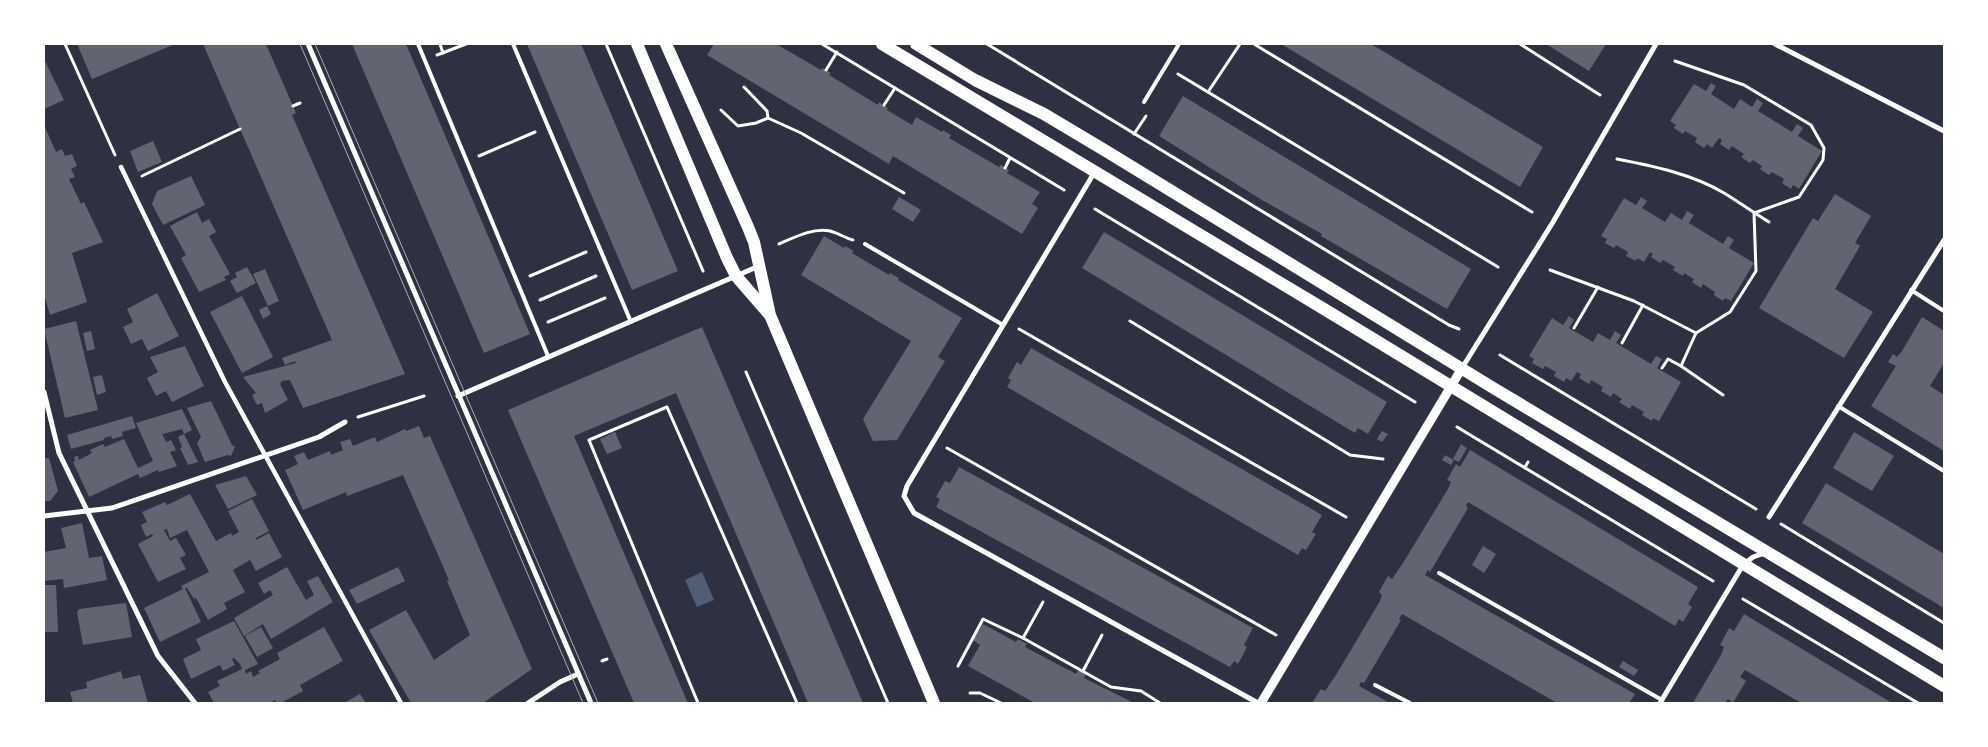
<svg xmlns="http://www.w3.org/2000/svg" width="1988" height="747" font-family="'Times New Roman',serif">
  <rect width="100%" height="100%" fill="#2d3142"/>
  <path fill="#4f5d75" d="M702,572L714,600L697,607L685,580Z"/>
  <g fill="#626471">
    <path d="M77,44H175L92,79Z"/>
    <path d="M203,44H266L296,113L292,115L405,374L303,408L290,380L282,381L280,384L288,400L265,413L262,403L257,405L252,395L256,393L243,377L296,363L295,361L285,365L282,358L332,340Z"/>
    <path d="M352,44H406L530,334L484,353Z"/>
    <path d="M527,44H581L678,271L632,290Z"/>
    <path d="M714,44H776L821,70L822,68L826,70L831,73L829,75L878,105L879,102L888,108L887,110L912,125L916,117L942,132L943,130L951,135L949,138L999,167L1001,165L1009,170L1007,173L1040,192L1032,204L1038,208L1022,234L893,156L889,164L707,55Z"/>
    <path d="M1281,44H1371L1543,147L1520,187Z"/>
    <path d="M1546,44H1606L1589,71Z"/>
    <path d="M44,59L64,100L44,109Z"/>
    <path d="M1711,83L1716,86L1711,94L1734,109L1740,99L1752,107L1757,99L1763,103L1758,111L1792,132L1797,124L1803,128L1798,136L1822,151L1799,189L1793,185L1791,189L1782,183L1784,179L1772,172L1769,175L1760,169L1762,166L1753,160L1750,163L1741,157L1744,154L1732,146L1729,150L1720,144L1722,140L1719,138L1712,148L1707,144L1704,148L1695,142L1697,138L1685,131L1683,134L1674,128L1676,125L1670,121L1694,84L1706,91Z"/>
    <path d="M1183,96L1471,269L1447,309L1321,236L1322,234L1262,200L1159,136Z"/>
    <path d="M44,125L56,152L62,149L65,156L72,154L77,166L71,169L75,177L69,179L81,204L84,202L103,242L72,253L87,302L50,315L44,294Z"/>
    <path d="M153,141L162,162L138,172L130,151Z"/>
    <path d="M191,176L205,205L163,225L152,204L157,191Z"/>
    <path d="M1835,194L1871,216L1855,243L1860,246L1835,289L1873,312L1844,358L1759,308L1813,218L1818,221Z"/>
    <path d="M899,197L921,210L913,222L892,209Z"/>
    <path d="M1641,197L1647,201L1642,208L1665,222L1671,213L1682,220L1687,211L1694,215L1689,223L1723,244L1728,236L1734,240L1729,248L1754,263L1731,301L1725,298L1723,301L1714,295L1715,292L1703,284L1701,288L1692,282L1694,279L1684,273L1683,276L1673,270L1675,267L1663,260L1660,263L1651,257L1653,254L1650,252L1644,262L1637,258L1636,261L1626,256L1628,252L1616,245L1614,248L1605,243L1607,239L1601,236L1624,198L1636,205Z"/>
    <path d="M197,212L202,223L209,219L216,232L209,236L230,274L224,277L226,280L199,292L181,258L186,255L170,226Z"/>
    <path d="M1104,232L1387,402L1368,434L1358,428L1355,433L1082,268Z"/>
    <path d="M824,236L844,248L845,246L854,251L852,253L889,275L890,273L899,278L898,280L962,318L938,357L945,361L897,440L873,441L863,419L911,341L801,275Z"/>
    <path d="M247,267L256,283L237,293L230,281L237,277L235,273Z"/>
    <path d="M265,269L279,301L268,306L253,274Z"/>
    <path d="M157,293L179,336L148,351L142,339L131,344L123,327L133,322L127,309Z"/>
    <path d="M242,296L273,357L242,373L210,312Z"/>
    <path d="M267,306L271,314L263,319L259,310Z"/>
    <path d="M1569,316L1574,320L1569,328L1593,342L1598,333L1610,340L1615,331L1621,335L1616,343L1651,364L1656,356L1662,359L1657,368L1681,382L1659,421L1653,418L1652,421L1642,415L1644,412L1632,405L1630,409L1619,402L1622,399L1613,393L1611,397L1601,391L1603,387L1591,380L1589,384L1579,378L1581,374L1577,372L1571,381L1566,378L1564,382L1554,376L1556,372L1545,366L1543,369L1532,363L1534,359L1529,356L1552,318L1563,325Z"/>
    <path d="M1922,317L1944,331V363L1930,386L1944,395V451L1871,406L1896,366L1888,362L1893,354L1897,357L1902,351Z"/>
    <path d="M76,321L98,410L65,418L44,329Z"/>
    <path d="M702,327L863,703H808L676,393L574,436L688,703H634L508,410Z"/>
    <path d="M91,331L95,349L87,351L83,333Z"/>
    <path d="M185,346L204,386L172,402L166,391L156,396L147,378L158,372L150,357Z"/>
    <path d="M1031,348L1322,515L1312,532L1316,534L1306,550L1302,548L1298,555L1007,387L1011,380L1008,378L1017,362L1021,365Z"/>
    <path d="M102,375L106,392L97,395L93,377Z"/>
    <path d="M211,401L232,445L235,447L231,456L228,455L205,462L197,443L201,437L187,408Z"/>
    <path d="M182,409L192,430L184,434L182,429L163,434L161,431L166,442L171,440L176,450L170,452L177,466L159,472L158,470L140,478L138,474L89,497L73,462L75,461L74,457L78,456L79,460L92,453L90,450L103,444L105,447L124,439L138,468L153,461L136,423Z"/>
    <path d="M132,416L136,428L122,432L123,436L112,439L111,436L104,438V440L71,449L67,435Z"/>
    <path d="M419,426L424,438L430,436L532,669L483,703H411L369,630L406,610L434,660L470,635L447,581L449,580L403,475L347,496L346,492L303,510L285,470L298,464L294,456L304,452L308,460L330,451L331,455L343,450L340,442L350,439L353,446L375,437L377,442L405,429L406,431Z"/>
    <path d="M1382,431L1388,434L1382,442L1377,439Z"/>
    <path d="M615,432L622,448L607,454L600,439Z"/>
    <path d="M1854,432L1894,456L1872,491L1833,468Z"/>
    <path d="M184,434L198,462L188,465L180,448L182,447L178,437Z"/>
    <path d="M1461,444L1467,448L1459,462L1453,459Z"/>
    <path d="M1470,450L1698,587L1688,604L1692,607L1683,622L1679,619L1675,626L1468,502L1466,506L1468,508L1430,572L1428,570L1425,575L1635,694L1629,703H1557L1402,614L1399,619L1401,620L1364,683L1361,682L1359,686L1390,703H1312L1321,689L1325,691L1336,675L1380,601L1382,595L1379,592L1388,576L1392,579L1403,563L1448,489L1451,482L1447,480L1456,464L1460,467Z"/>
    <path d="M1445,455L1454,460L1451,465L1442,460Z"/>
    <path d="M44,458H49L58,491L50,501H44Z"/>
    <path d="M959,467L1253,628L1244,645L1247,647L1238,664L1234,661L1230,667L936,507L940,499L936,497L945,481L950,483Z"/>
    <path d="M246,476L257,495L228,509L215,485Z"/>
    <path d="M1826,483L1944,554V608L1802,523Z"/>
    <path d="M190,494L216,541L231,533L232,536L239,532L228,511L252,499L269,531L256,538V540L269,533L282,557L256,571L250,560L233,570L245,592L224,603L227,609L208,620L196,598L194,599L187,588H185L201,622L160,642L144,608L183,589L181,586L209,572L187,530L170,538L167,529L164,530L170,541L176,538L186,555L180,558L186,569L158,582L138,544L153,536L152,534L146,537L141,525L147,522L142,512L165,502L167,505Z"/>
    <path d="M82,523L89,558L102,556L107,580L64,588L63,579L44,581V552L66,548L61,528Z"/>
    <path d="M1483,546L1496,554L1484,573L1472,565Z"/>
    <path d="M287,567L306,600L314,595L307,581L318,576L333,602L271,639L263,624L244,636L234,618L273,595L270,590L264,594L258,583Z"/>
    <path d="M398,567L405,581L357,604L349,590Z"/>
    <path d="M44,585H56L58,632H44Z"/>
    <path d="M126,603L132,637L83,645L77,612L79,609Z"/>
    <path d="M1744,614L1892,703H1801L1745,670L1740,677L1746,681L1733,703L1728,699L1725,703H1693L1721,655L1724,647L1720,645L1729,628L1734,631Z"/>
    <path d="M234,621L258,664L245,670L246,674L251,671L253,677L260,673L258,671L280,659L277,653L324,627L343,661L300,685L303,691L281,703H277L275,700L270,703H214L208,692L220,686L217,681L242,669L240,664L234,658L232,659L235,665L223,671L220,665L191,679L183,659L201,650L196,639Z"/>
    <path d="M983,624L1016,642L1018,639L1027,644L1025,647L1076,674L1078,670L1086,675L1084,678L1134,703H1035L968,666L980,645L973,640Z"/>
    <path d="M261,627L273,648L257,657L245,636Z"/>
    <path d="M1623,661L1638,670L1634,676L1619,667Z"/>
    <path d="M121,671L123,679L140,675L148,703H73L70,692L87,688L86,682Z"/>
    <path d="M360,694L366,703H344Z"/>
  </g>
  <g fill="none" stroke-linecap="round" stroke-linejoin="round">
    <g stroke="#fff" stroke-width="3">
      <path d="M65,44L115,155"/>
      <path d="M440,44L443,53"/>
      <path d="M606,44L703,271"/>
      <path d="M822,44L1064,190"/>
      <path d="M987,44L1449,325L1459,329"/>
      <path d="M1254,44L1532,212"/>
      <path d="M1520,44L1600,95"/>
      <path d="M437,55L466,44"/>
      <path d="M1675,61L1744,85L1811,125L1824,148L1823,160L1799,197L1754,213L1756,271L1730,312L1696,333L1681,366L1723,395"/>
      <path d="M826,70L837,52"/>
      <path d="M1178,74L1498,267"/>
      <path d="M1208,92L1240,44"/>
      <path d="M884,105L895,88"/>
      <path d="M293,106L300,103"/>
      <path d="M721,110L738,126L756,123L768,118L767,111L744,87"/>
      <path d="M768,118L801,133L904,193"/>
      <path d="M1134,134L1146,116"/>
      <path d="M479,156L535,132"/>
      <path d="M1617,159C1653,166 1692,174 1724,193C1739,202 1754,213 1769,222"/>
      <path d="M1005,168L1010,158"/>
      <path d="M142,176L240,129"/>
      <path d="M1095,209L1415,402"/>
      <path d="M779,244C793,238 814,227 830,231C838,233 845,238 853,240"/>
      <path d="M1550,270L1634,301L1696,333"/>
      <path d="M530,276L586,252"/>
      <path d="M540,300L596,276"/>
      <path d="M1130,321L1350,455L1383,459"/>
      <path d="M548,322L605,298"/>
      <path d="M1574,328L1598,287"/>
      <path d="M1019,329L1346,517"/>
      <path d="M1622,343L1643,305"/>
      <path d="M1500,355L1756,509"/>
      <path d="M1662,368L1668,359L1681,366"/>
      <path d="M746,372L888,703"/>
      <path d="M358,417L424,396"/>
      <path d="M1457,427L1713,581"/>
      <path d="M947,448L1276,635"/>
      <path d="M1525,467L1528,462"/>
      <path d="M1781,524L1944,623"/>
      <path d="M1743,599L1918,703"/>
      <path d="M1023,638L1043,602"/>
      <path d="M602,661L607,659"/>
      <path d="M958,666L983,619L1023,638L1111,687L1141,691L1160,703"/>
      <path d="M1083,671L1102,635"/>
      <path d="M970,693H980L1001,703"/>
      <path d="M698,703L589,440L667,407L797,703"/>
    </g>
    <g stroke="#fff" stroke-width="4">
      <path d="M418,44L548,356"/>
      <path d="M513,44L631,322"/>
      <path d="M1144,102L1179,44"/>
      <path d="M865,244L1003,325"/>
      <path d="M1911,290L1944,311"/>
      <path d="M1838,406L1944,471"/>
      <path d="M1439,573L1662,700"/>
      <path d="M1375,685L1410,703"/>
    </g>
    <path stroke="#fff" stroke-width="4.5" d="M121,167L225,382L401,703"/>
    <g stroke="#fff" stroke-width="5">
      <path d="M308,44L591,703"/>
      <path d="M1775,44L1944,131"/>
      <path d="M1094,173L907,486L904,496L914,513L1258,703"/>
      <path d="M1462,368L1553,222L1656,44"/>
      <path d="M44,392L59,453L158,656L195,703"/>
      <path d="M458,396L759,266"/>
      <path d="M44,516L112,508L319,437L345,422"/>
      <path d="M1769,517L1944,240"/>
      <path d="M528,703L560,682L578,674"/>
      <path d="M1660,703L1743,565L1753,557L1765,553"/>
    </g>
    <path stroke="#fff" stroke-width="9" d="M1261,703L1462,368"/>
    <g stroke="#fff" stroke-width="12">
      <path d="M637,44L727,258L736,276L769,314"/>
      <path d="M666,44L748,227L754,242L770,315L934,703"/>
      <path d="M882,44L1324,309L1944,686"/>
      <path d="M916,44L975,80L1044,114L1106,151L1495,389L1944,658"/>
    </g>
    <g stroke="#abadb3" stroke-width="1">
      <path d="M300,44L583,703"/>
      <path d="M315,44L598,703"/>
    </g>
  </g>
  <rect width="1988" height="747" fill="none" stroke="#ffffff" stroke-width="90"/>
</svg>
